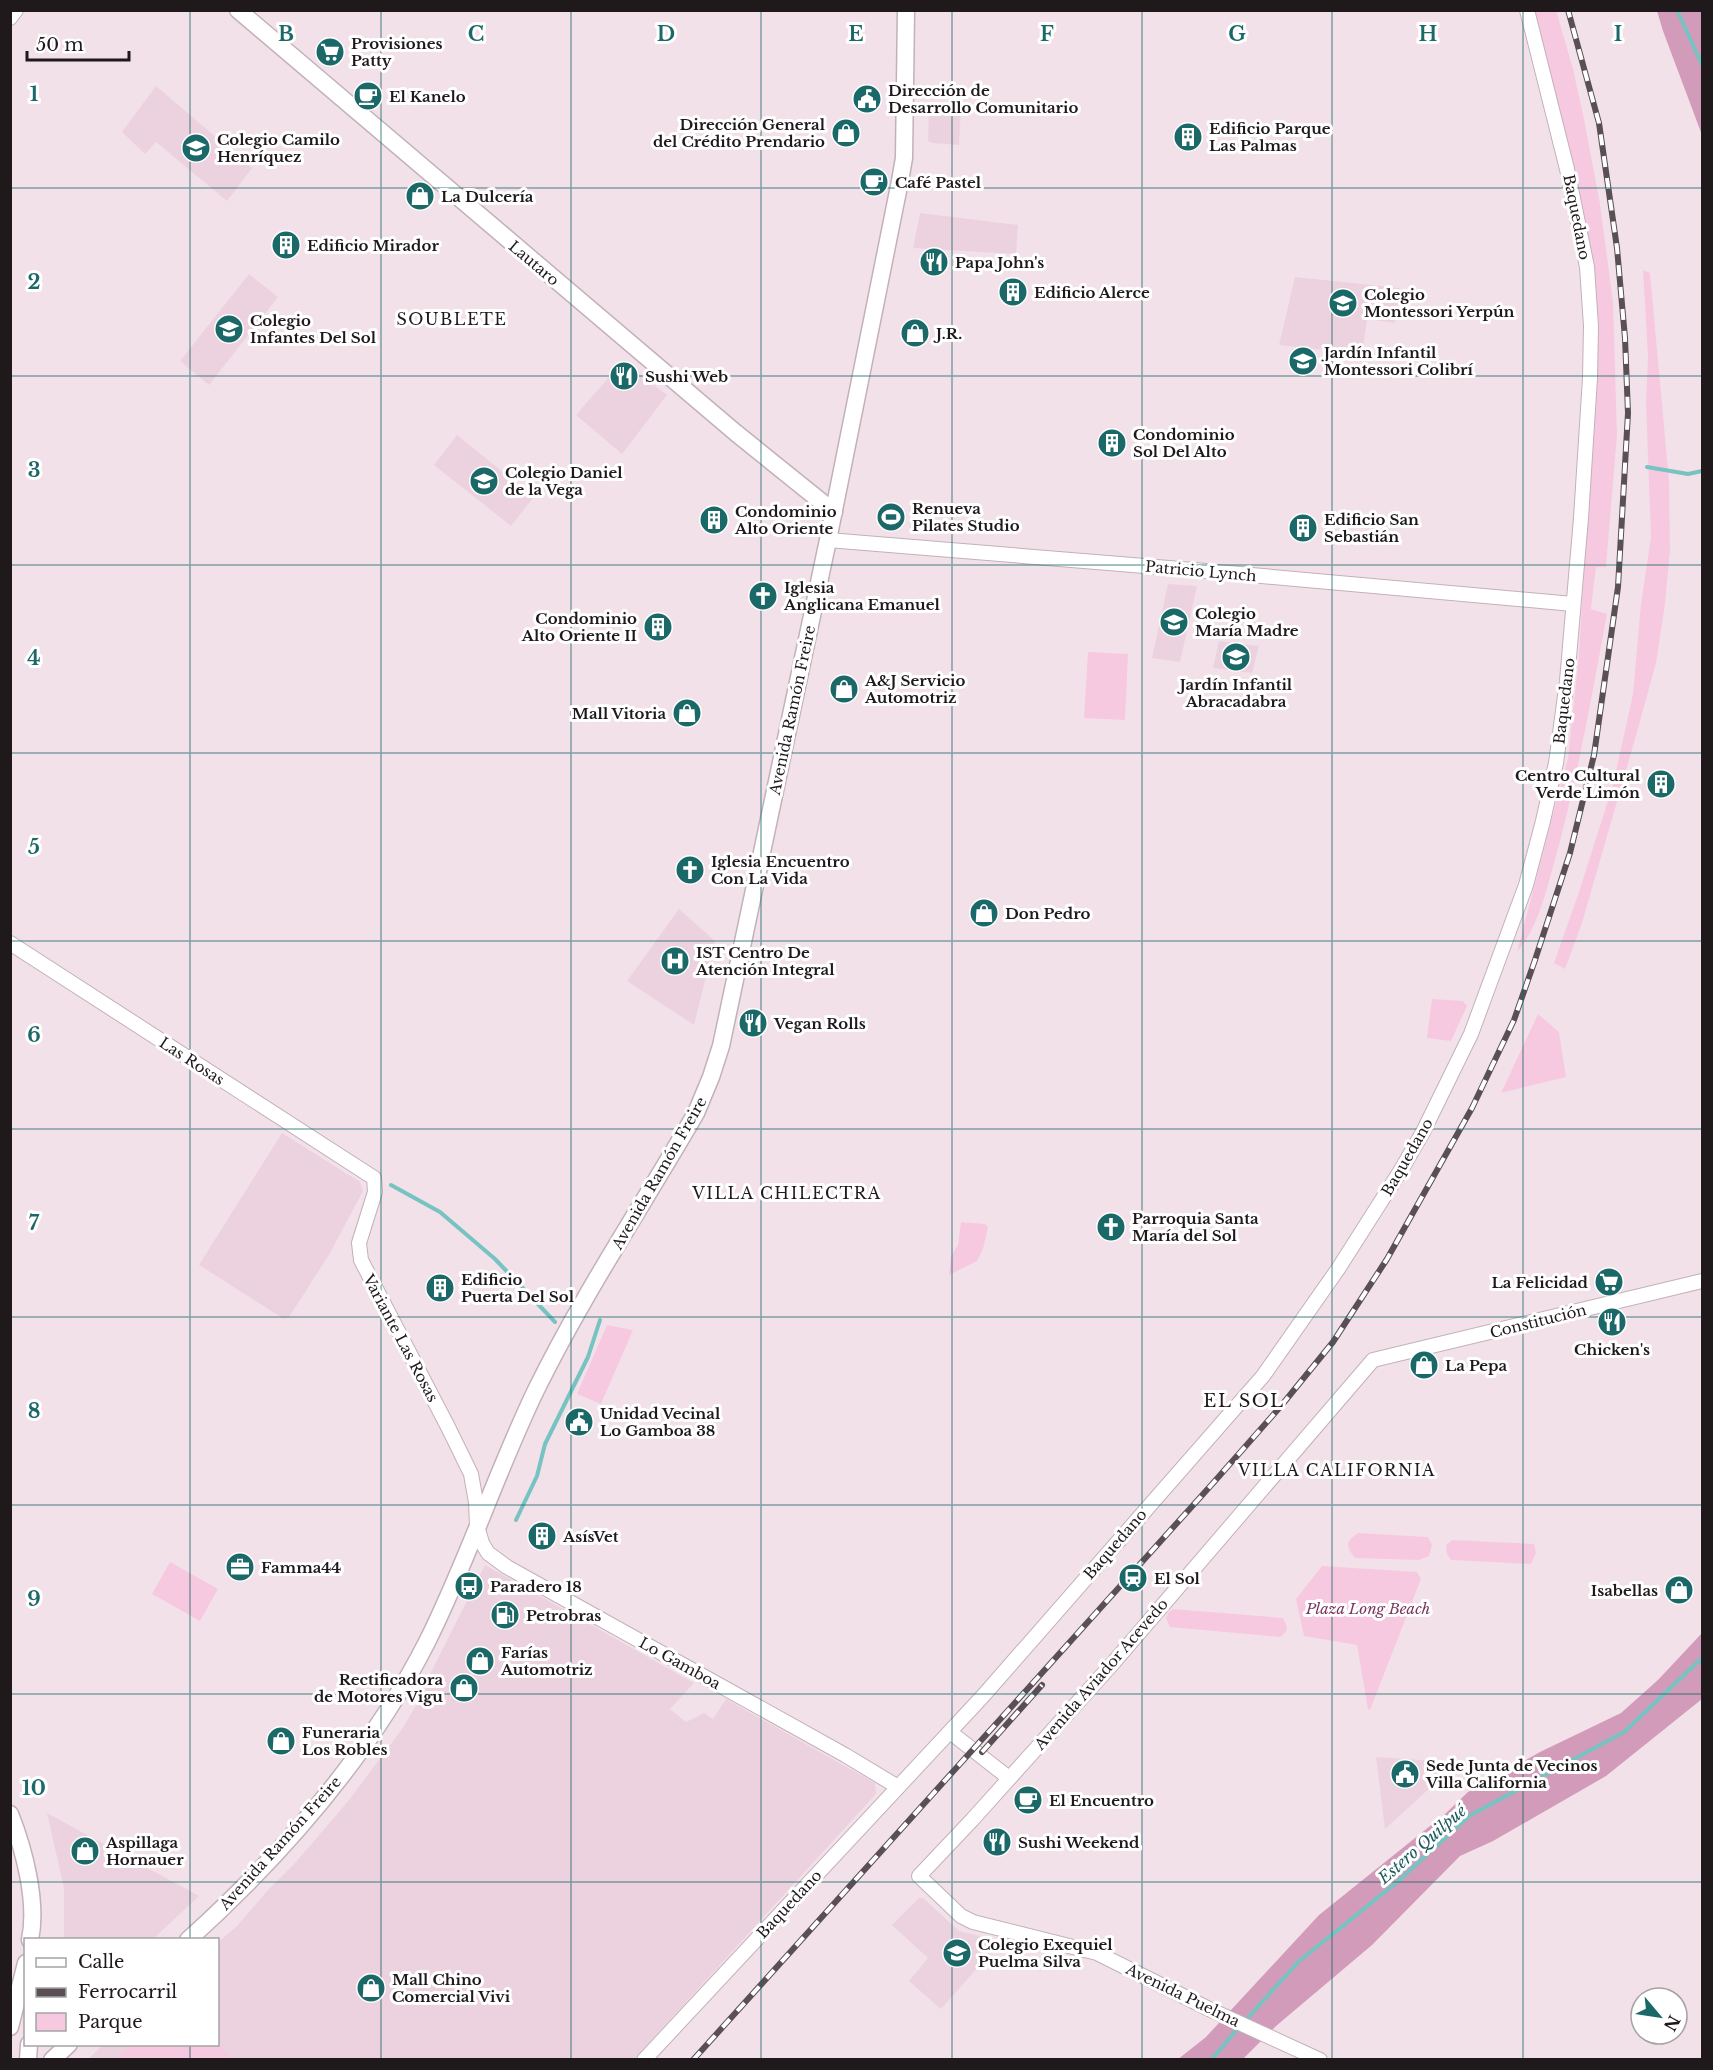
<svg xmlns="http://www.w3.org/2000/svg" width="1713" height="2070" font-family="'Libre Baskerville',serif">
  <rect width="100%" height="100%" fill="#f3e1ea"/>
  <g fill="#ecd2df">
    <path d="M156,86L252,168L227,201L156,142L145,154L122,132Z"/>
    <path d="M929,106L961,108L959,145L932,143L928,141Z"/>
    <path d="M920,213L1018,225L1016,254L913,248Z"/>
    <path d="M249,274L278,297L209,385L180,361Z"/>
    <path d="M1295,277L1400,288L1395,323L1367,319L1362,354L1279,345Z"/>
    <path d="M623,361L667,395L622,454L576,415Z"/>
    <path d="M457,435L534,497L511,526L434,465Z"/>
    <path d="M1168,584L1197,586L1180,662L1152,658Z"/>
    <path d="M1219,641L1259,646L1252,673L1213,668Z"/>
    <path d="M679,909L715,941L694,1025L627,981Z"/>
    <path d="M282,1133L360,1182L363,1191L329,1255L289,1317L284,1319L199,1265Z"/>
    <path d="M485,1565L694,1683L670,1709L686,1722L704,1713L713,1719L726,1699L875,1783L876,1794L634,2059L87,2060L103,2045L218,2044V1942L236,1927L268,1890L296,1862L349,1800L402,1729L428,1685V1678Z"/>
    <path d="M1376,1757L1453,1762L1454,1766L1385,1829Z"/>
    <path d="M47,1813L199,1896L153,1939H64V1888Z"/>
    <path d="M919,1898H923L959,1931L992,1939L995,1948L941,2009L909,1981L928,1958L892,1925Z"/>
  </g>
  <g fill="#f7c9e1">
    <path d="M1556,10L1573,69L1584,119L1600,204L1613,302L1617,435L1606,567H1596L1591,609L1607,614C1592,695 1578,776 1556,856C1547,887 1539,927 1517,952L1568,758L1579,654L1596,377L1597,292L1587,232L1534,11Z"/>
    <path d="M1643,270L1650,273L1669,481L1670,550L1665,604L1656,663L1637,732L1582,923L1565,969L1554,963L1579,892L1613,785L1633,694L1641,604L1651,537L1646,402L1648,356Z"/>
    <path d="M1088,652L1128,654L1125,720L1084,718Z"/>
    <path d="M1432,999L1463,1001L1467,1006L1451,1041L1427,1038Z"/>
    <path d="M1538,1014L1559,1032L1566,1077L1501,1093Z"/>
    <path d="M961,1222L985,1224L988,1227L983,1249L977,1261L949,1275L951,1256L958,1245Z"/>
    <path d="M607,1325L633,1330L601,1404L577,1394Z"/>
    <path d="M1358,1533L1428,1537L1432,1545L1429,1556L1419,1560L1355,1558C1345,1546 1346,1541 1358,1533Z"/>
    <path d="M1452,1540L1534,1544L1536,1553L1531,1564L1451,1560L1447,1554L1446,1545Z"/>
    <path d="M170,1562L218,1589L200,1621L152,1594Z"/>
    <path d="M1322,1566L1417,1572L1421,1579L1370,1710L1368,1709L1357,1645L1304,1636L1296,1599Z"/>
    <path d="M1173,1609L1283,1618L1287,1627L1286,1632L1280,1637L1170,1627L1166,1618L1168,1613Z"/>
    <path d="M218,2044L232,2059H115L132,2045Z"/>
  </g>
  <g fill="#d29bb9">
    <path d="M1657,11H1702V135L1663,31Z"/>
    <path d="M1702,1633V1699L1606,1776L1493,1841L1460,1856L1372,1945L1276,2026L1243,2059L1177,2060L1206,2037L1319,1915L1445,1814L1468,1792L1540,1752L1621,1713L1658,1680Z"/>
  </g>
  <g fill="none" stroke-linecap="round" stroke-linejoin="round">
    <g stroke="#77c3c2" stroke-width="4">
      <path d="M1677,10L1702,65"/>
      <path d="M1647,467L1688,474L1702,471"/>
      <path d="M391,1185L440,1212L495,1259L555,1322"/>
      <path d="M516,1520L537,1476L545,1444L588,1357L600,1320"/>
      <path d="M1245,2021L1298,1962L1396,1883L1469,1816L1624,1732L1702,1658"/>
      <path d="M1211,2060L1240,2026"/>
    </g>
    <g stroke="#c2b1ba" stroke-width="16">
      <g id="minor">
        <path d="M10,18L16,10"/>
        <path d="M828,540L1218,572L1573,604"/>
        <path d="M10,943L374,1178L375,1192L359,1243L361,1260L448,1427L471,1474L476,1502L477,1526L482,1543L488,1553L507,1567L845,1755L898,1787"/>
        <path d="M950,1732L1009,1778"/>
        <path d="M644,2060L983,1696L1263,1376L1338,1269L1401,1170L1423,1132L1471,1034L1526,885L1543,821L1556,763L1567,681L1581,518L1590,378L1591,326L1587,267L1567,169L1527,10"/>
        <path d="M1320,2060L1209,2009L1097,1953L973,1922L961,1916L919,1876L972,1820L1114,1662L1373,1360L1702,1281"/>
      </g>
    </g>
    <g stroke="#c2b1ba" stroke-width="19">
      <g id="major">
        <path d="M238,10L736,433L834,512"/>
        <path d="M10,1814C24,1849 38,1902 30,1940"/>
        <path d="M188,1940C282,1855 369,1756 427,1642C468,1560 496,1473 536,1390C583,1294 643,1205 696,1113L711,1077L721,1046L828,540L900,181L904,158L906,10"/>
        <path d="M10,2027L26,1963"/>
        <path d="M28,2060L29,2044"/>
        <path d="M52,2060L69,2044"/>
      </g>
    </g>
    <use href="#minor" stroke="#fff" stroke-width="14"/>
    <use href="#major" stroke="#fff" stroke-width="16"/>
    <g stroke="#594f54" stroke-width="6">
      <g id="rail">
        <path d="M982,1752L1042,1685"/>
        <path d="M693,2060L1214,1482L1281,1406L1333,1342L1387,1259L1472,1108L1514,1020L1535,960L1570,853L1594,755L1618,587L1628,413L1625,338L1617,248L1599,123L1568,10"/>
      </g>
    </g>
    <use href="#rail" stroke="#fff" stroke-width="4" stroke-dasharray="11" stroke-linecap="butt"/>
  </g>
  <path fill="none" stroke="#1b6868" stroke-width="1.5" stroke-opacity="0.55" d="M190,10V1940M381,10V2060M571,10V2060M761,10V2060M952,10V2060M1142,10V2060M1332,10V2060M1523,10V2060M10,188H1702M10,376H1702M10,565H1702M10,753H1702M10,941H1702M10,1129H1702M10,1317H1702M10,1505H1702M10,1694H1702M10,1882H1702M190,2044V2060"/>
  <defs>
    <g id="supermarket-disc" transform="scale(1.5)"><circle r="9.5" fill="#1b6868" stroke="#fff"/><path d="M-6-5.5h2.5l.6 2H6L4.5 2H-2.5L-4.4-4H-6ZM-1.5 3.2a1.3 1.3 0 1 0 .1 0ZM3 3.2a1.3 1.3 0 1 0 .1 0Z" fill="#fff"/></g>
    <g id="cafe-disc" transform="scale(1.5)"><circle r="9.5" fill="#1b6868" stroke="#fff"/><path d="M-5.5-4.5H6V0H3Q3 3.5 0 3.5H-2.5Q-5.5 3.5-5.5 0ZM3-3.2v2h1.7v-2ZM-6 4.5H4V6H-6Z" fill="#fff"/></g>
    <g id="civic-disc" transform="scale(1.5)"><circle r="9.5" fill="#1b6868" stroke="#fff"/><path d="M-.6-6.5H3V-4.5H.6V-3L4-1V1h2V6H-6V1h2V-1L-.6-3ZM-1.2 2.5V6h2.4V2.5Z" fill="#fff"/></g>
    <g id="shop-disc" transform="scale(1.5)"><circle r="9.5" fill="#1b6868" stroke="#fff"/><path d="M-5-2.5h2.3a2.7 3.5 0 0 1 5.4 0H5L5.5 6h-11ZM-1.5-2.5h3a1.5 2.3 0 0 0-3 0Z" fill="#fff"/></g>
    <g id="building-disc" transform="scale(1.5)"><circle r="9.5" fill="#1b6868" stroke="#fff"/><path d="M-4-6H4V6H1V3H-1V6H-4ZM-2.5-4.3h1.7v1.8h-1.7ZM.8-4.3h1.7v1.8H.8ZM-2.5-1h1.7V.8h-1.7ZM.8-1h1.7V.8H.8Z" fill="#fff"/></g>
    <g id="school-disc" transform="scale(1.5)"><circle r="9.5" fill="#1b6868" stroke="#fff"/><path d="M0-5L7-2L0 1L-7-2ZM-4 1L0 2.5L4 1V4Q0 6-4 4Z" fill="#fff"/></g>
    <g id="restaurant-disc" transform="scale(1.5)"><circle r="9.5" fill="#1b6868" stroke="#fff"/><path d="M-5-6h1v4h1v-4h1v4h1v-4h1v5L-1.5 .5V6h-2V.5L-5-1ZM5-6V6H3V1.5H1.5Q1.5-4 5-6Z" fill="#fff"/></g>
    <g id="stadium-disc" transform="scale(1.5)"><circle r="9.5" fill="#1b6868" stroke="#fff"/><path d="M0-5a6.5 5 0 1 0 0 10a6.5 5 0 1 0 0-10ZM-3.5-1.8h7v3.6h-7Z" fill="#fff"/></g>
    <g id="church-disc" transform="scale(1.5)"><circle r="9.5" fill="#1b6868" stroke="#fff"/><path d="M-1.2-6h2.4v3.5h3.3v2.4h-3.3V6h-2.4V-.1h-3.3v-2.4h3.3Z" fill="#fff"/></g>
    <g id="hospital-disc" transform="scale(1.5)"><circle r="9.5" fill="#1b6868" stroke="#fff"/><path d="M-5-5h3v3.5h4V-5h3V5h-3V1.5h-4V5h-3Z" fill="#fff"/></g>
    <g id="office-disc" transform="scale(1.5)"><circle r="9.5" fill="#1b6868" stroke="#fff"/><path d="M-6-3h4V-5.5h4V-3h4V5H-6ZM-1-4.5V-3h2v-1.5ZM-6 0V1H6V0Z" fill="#fff"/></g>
    <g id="station-disc" transform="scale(1.5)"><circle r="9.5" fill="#1b6868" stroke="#fff"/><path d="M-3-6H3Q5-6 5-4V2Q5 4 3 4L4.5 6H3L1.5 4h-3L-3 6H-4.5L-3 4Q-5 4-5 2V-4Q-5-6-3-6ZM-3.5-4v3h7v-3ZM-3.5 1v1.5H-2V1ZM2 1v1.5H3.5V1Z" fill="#fff"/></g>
    <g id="bus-disc" transform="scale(1.5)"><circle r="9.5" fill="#1b6868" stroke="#fff"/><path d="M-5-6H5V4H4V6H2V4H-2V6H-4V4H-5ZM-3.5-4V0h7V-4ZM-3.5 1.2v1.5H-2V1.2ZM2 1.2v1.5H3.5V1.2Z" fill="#fff"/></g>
    <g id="fuel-disc" transform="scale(1.5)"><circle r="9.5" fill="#1b6868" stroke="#fff"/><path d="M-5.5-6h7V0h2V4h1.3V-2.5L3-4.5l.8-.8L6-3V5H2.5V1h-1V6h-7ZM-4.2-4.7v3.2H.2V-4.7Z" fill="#fff"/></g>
  </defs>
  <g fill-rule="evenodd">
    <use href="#supermarket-disc" x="330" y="52"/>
    <use href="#cafe-disc" x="368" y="96"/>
    <use href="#civic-disc" x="867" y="99"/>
    <use href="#shop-disc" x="846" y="133"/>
    <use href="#building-disc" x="1188" y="137"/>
    <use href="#school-disc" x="196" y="148"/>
    <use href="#cafe-disc" x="874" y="182"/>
    <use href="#shop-disc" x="420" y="196"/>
    <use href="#building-disc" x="286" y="245"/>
    <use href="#restaurant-disc" x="934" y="262"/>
    <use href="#building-disc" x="1013" y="292"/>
    <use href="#school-disc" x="1343" y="303"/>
    <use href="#school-disc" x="229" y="329"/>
    <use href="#shop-disc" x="915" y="333"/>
    <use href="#school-disc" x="1303" y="361"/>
    <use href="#restaurant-disc" x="624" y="376"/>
    <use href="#building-disc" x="1112" y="443"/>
    <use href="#school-disc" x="484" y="481"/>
    <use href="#stadium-disc" x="891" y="517"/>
    <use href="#building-disc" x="714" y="520"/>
    <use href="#building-disc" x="1303" y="528"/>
    <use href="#church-disc" x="763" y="596"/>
    <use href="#school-disc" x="1174" y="622"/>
    <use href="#building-disc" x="658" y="627"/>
    <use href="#school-disc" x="1236" y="657"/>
    <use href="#shop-disc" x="844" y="689"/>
    <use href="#shop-disc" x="687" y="713"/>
    <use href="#building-disc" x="1661" y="784"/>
    <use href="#church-disc" x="690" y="870"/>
    <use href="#shop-disc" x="984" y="913"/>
    <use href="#hospital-disc" x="675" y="961"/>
    <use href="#restaurant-disc" x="753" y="1023"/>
    <use href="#church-disc" x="1111" y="1227"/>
    <use href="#supermarket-disc" x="1609" y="1282"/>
    <use href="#building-disc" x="440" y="1288"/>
    <use href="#restaurant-disc" x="1612" y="1322"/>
    <use href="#shop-disc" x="1424" y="1365"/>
    <use href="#civic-disc" x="579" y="1422"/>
    <use href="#building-disc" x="542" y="1536"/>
    <use href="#office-disc" x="240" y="1567"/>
    <use href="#station-disc" x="1133" y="1578"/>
    <use href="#bus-disc" x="469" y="1586"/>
    <use href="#shop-disc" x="1679" y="1590"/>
    <use href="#fuel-disc" x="505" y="1615"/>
    <use href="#shop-disc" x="480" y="1661"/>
    <use href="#shop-disc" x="464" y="1688"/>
    <use href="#shop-disc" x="281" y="1741"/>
    <use href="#civic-disc" x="1405" y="1774"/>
    <use href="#cafe-disc" x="1028" y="1800"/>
    <use href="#restaurant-disc" x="997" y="1842"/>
    <use href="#shop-disc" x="85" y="1851"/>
    <use href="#school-disc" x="957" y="1953"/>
    <use href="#shop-disc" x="371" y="1988"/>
  </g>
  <g text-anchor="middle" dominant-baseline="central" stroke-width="6" stroke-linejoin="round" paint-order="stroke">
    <g font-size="15" font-weight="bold" fill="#1f191c" stroke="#fff" text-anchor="start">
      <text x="351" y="43">Provisiones<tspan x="351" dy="17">Patty</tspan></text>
      <text x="888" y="90">Dirección de<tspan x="888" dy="17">Desarrollo Comunitario</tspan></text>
      <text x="389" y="96">El Kanelo</text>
      <text x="825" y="124" text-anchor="end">Dirección General<tspan x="825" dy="17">del Crédito Prendario</tspan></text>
      <text x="1209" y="128">Edificio Parque<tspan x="1209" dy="17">Las Palmas</tspan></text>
      <text x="217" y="139">Colegio Camilo<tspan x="217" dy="17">Henríquez</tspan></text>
      <text x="895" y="182">Café Pastel</text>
      <text x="441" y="196">La Dulcería</text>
      <text x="307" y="245">Edificio Mirador</text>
      <text x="955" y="262">Papa John's</text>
      <text x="1034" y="292">Edificio Alerce</text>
      <text x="1364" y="294">Colegio<tspan x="1364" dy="17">Montessori Yerpún</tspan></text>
      <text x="250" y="320">Colegio<tspan x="250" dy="17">Infantes Del Sol</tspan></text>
      <text x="936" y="333">J.R.</text>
      <text x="1324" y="352">Jardín Infantil<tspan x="1324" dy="17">Montessori Colibrí</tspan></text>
      <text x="645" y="376">Sushi Web</text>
      <text x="1133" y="434">Condominio<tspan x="1133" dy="17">Sol Del Alto</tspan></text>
      <text x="505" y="472">Colegio Daniel<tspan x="505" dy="17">de la Vega</tspan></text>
      <text x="912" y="508">Renueva<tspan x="912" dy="17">Pilates Studio</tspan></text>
      <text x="735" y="511">Condominio<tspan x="735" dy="17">Alto Oriente</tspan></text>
      <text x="1324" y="519">Edificio San<tspan x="1324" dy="17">Sebastián</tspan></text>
      <text x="784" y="587">Iglesia<tspan x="784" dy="17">Anglicana Emanuel</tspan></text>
      <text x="1195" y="613">Colegio<tspan x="1195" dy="17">María Madre</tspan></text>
      <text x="637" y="618" text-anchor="end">Condominio<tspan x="637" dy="17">Alto Oriente II</tspan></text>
      <text x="865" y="680">A&amp;J Servicio<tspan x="865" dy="17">Automotriz</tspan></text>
      <text x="1236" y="684" text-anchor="middle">Jardín Infantil<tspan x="1236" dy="17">Abracadabra</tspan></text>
      <text x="666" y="713" text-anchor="end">Mall Vitoria</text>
      <text x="1640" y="775" text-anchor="end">Centro Cultural<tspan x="1640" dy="17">Verde Limón</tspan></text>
      <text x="711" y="861">Iglesia Encuentro<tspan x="711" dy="17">Con La Vida</tspan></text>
      <text x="1005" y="913">Don Pedro</text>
      <text x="696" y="952">IST Centro De<tspan x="696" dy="17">Atención Integral</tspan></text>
      <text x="774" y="1023">Vegan Rolls</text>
      <text x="1132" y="1218">Parroquia Santa<tspan x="1132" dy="17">María del Sol</tspan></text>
      <text x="461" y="1279">Edificio<tspan x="461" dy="17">Puerta Del Sol</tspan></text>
      <text x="1588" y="1282" text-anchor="end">La Felicidad</text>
      <text x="1612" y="1349" text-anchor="middle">Chicken's</text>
      <text x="1445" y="1365">La Pepa</text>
      <text x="600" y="1413">Unidad Vecinal<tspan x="600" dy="17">Lo Gamboa 38</tspan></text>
      <text x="563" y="1536">AsísVet</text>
      <text x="261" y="1567">Famma44</text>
      <text x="1154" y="1578">El Sol</text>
      <text x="490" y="1586">Paradero 18</text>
      <text x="1658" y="1590" text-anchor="end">Isabellas</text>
      <text x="526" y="1615">Petrobras</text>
      <text x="501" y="1652">Farías<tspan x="501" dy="17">Automotriz</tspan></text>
      <text x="443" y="1679" text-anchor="end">Rectificadora<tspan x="443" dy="17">de Motores Vigu</tspan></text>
      <text x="302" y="1732">Funeraria<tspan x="302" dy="17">Los Robles</tspan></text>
      <text x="1426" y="1765">Sede Junta de Vecinos<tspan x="1426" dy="17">Villa California</tspan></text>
      <text x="1049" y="1800">El Encuentro</text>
      <text x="106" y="1842">Aspillaga<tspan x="106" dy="17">Hornauer</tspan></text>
      <text x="1018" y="1842">Sushi Weekend</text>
      <text x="978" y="1944">Colegio Exequiel<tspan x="978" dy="17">Puelma Silva</tspan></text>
      <text x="392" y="1979">Mall Chino<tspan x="392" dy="17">Comercial Vivi</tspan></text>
    </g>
    <g font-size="15" fill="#1f191c" stroke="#fff">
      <text transform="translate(1577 217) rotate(79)">Baquedano</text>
      <text transform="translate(534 263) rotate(40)">Lautaro</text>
      <text transform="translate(1201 571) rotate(5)">Patricio Lynch</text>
      <text transform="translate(1564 701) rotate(-83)">Baquedano</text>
      <text transform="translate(792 710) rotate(-78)">Avenida Ramón Freire</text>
      <text transform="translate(192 1061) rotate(33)">Las Rosas</text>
      <text transform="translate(1407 1157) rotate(-60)">Baquedano</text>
      <text transform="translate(659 1173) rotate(-60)">Avenida Ramón Freire</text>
      <text transform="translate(1538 1321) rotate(-14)">Constitución</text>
      <text transform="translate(401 1338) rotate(62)">Variante Las Rosas</text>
      <text transform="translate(1115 1544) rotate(-49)">Baquedano</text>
      <text transform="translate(680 1663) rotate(29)">Lo Gamboa</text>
      <text transform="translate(1101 1674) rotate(-49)">Avenida Aviador Acevedo</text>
      <text transform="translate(280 1843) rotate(-48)">Avenida Ramón Freire</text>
      <text transform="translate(789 1904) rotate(-47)">Baquedano</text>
      <text transform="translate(1183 1995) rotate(26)">Avenida Puelma</text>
    </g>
    <g font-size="15" font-style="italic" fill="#79375f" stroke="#fff">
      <text x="1368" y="1608">Plaza Long Beach</text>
    </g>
    <g font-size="16" letter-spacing="1.5" fill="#1f191c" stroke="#fff">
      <text x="452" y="319">SOUBLETE</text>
      <text x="787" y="1193">VILLA CHILECTRA</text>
      <text x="1337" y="1470">VILLA CALIFORNIA</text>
    </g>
    <g font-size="16" font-style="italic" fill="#1b5b5b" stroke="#fff">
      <text transform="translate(1422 1844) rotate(-41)">Estero Quilpué</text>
    </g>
    <g font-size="18" letter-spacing="1.5" fill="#1f191c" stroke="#fff">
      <text x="1244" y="1401">EL SOL</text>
    </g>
  </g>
  <g font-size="20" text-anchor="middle" font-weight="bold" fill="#1b6868" stroke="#fff" stroke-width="6" stroke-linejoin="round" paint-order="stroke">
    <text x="286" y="41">B</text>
    <text x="476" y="41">C</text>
    <text x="666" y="41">D</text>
    <text x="856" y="41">E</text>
    <text x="1047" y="41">F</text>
    <text x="1237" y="41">G</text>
    <text x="1428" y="41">H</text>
    <text x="1618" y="41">I</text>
    <text x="34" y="101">1</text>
    <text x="34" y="289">2</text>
    <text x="34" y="477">3</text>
    <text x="34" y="665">4</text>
    <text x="34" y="854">5</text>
    <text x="34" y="1042">6</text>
    <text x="34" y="1230">7</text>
    <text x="34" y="1418">8</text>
    <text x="34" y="1606">9</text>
    <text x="34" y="1795">10</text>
  </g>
  <rect width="1713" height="2070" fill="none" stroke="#1f191c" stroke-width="24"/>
  <rect x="24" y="1938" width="195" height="108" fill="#ffffff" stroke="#a5a3a4" stroke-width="1.5"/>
  <rect x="36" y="1958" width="30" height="9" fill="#ffffff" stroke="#a5a3a4" stroke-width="1.5"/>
  <text x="78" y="1968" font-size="18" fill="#1f191c">Calle</text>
  <rect x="36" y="1988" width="30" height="9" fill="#594f54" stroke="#a5a3a4" stroke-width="1.5"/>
  <text x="78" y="1998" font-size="18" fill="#1f191c">Ferrocarril</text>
  <rect x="36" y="2013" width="30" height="18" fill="#f7c9e1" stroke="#a5a3a4" stroke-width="1.5"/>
  <text x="78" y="2028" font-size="18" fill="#1f191c">Parque</text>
  <g transform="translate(1659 2016) rotate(119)"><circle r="28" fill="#ffffff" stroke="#a5a3a4" stroke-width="1.5"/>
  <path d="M0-4.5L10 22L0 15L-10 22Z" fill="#1b6868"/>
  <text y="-9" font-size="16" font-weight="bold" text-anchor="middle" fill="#1f191c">N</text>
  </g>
  <path d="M27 51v9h102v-9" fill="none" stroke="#1f191c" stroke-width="3"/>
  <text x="36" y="51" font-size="18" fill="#1f191c" stroke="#ffffff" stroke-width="4.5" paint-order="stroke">50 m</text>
</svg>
